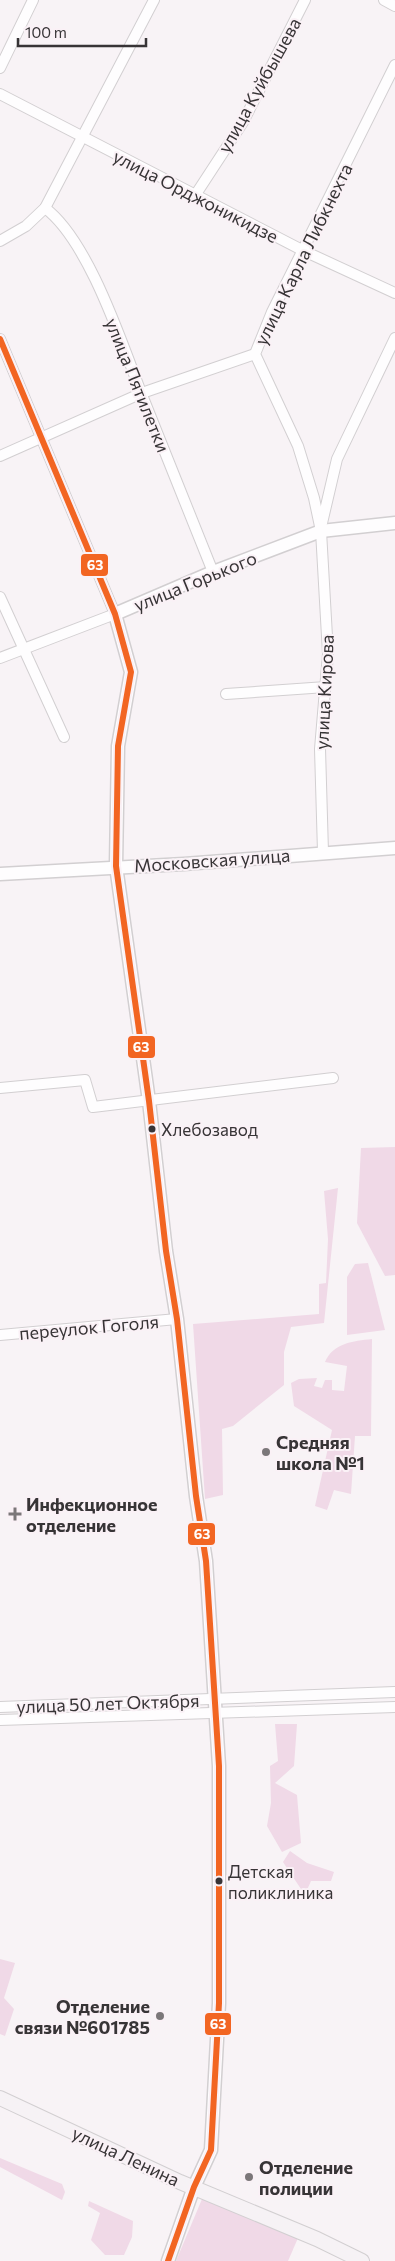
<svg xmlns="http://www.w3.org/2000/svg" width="395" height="2261" font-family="Commissioner,sans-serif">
  <rect width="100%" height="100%" fill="#f8f3f6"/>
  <g fill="#f0d9e7">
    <path d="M395,1147V1275L385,1276L357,1223L361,1148Z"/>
    <path d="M338,1188L324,1323L291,1327L284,1352V1385L233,1426L222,1429L223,1495L205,1499L193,1324L319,1314V1284L326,1283L328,1239L324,1191Z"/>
    <path d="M368,1263L385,1330L347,1335V1277L355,1264Z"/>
    <path d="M372,1339L371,1436H355L351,1494L334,1490L327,1510L315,1506L332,1430L294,1406L291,1383L299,1379L317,1378L314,1386L322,1388L325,1380H332V1390L344,1391L347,1366L325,1362C333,1343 353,1341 372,1339Z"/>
    <path d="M275,1724H297L294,1766L275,1783L297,1795L301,1843L282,1852L267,1826L271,1803L270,1766L278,1761Z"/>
    <path d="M290,1851L307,1863L334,1872L331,1881H311L307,1890L301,1889L283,1862Z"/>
    <path d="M0,1959L15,1963L4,1998L14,2009L5,2036L0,2034Z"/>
    <path d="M0,2158L62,2184L65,2192L62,2200L0,2167Z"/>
    <path d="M202,2199L298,2238L288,2261H176Z"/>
    <path d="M89,2201L133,2221L132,2237L124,2255H105L91,2240L100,2213L88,2206Z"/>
  </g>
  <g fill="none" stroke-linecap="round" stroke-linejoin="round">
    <g stroke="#d2cfd1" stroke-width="12">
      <g id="minor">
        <path d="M384,0L395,6"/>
        <path d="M0,68L33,0"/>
        <path d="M0,94L304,251L395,293"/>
        <path d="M196,194L243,122L305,0"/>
        <path d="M45,208C89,241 122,344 142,395C166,454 189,513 213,572"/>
        <path d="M0,241L26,226L45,208L154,0"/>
        <path d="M0,339L115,614L0,658"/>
        <path d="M0,456L142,393L255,354"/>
        <path d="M322,523L337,459L395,338"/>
        <path d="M0,597L64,737"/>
        <path d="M226,694L326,687"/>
        <path d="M323,852L320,749L328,654L321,531L314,498L298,446L255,354L272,312L395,65"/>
        <path d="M0,1088L85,1080L93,1107L333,1078"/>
        <path d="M0,1335L177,1319"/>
        <path d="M0,1707L395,1692"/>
        <path d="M0,1720L395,1707"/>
      </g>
    </g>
    <g stroke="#d2cfd1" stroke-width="15">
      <g id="tertiary">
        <path d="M0,874L184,864L395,848"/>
        <path d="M168,2261L194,2187L211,2150L219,2003V1766L206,1561L196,1496L177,1319L166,1251L149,1101L116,866L118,746L131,672L115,614L213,572L321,531L395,523"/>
      </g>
    </g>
    <g stroke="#d2cfd1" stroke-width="16">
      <path id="secondary" d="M0,2098L180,2182L317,2239L362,2261"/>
    </g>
    <use href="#minor" stroke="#fefdfe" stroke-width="10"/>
    <use href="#tertiary" stroke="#fefdfe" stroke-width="12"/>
    <use href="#secondary" stroke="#f6f2f5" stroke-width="14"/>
    <g stroke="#faf1f6" stroke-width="10">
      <path id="bus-1" d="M0,339L115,614L131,672L118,746L116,866L149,1101L166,1251L177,1319L196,1496L206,1561L219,1766V2003L211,2150L194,2187L168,2261"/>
    </g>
    <use href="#bus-1" stroke="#f26522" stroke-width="6"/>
  </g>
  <g fill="#373436" stroke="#faf1f6" stroke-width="2">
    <circle cx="152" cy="1129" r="4.5"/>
    <circle cx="219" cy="1881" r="4.5"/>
  </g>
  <g fill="#7b7779" stroke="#faf1f6" stroke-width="2">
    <circle cx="266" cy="1452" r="5"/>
    <path d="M12.5 1506.5h5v5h5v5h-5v5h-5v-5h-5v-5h5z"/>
    <circle cx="160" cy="2016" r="5"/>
    <circle cx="249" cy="2177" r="5"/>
  </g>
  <g text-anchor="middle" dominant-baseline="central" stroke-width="4" stroke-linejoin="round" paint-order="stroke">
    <g font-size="17" fill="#373436" stroke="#faf1f6" text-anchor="start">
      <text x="161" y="1129">Хлебозавод</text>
      <text x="228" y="1871">Детская<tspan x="228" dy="21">поликлиника</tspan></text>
    </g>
    <g font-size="18" fill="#373436" stroke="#faf1f6">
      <text transform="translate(259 85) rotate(-61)">улица Куйбышева</text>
      <text transform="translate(196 196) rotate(27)">улица Орджоникидзе</text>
      <text transform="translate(303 254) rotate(-64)">улица Карла Либкнехта</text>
      <text transform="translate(138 385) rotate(68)">улица Пятилетки</text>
      <text transform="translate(195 581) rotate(-22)">улица Горького</text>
      <text transform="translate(324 692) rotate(-87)">улица Кирова</text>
      <text transform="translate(212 860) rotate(-4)">Московская улица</text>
      <text transform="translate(89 1327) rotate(-5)">переулок Гоголя</text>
      <text transform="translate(108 1703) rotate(-2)">улица 50 лет Октября</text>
      <text transform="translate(126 2156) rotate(25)">улица Ленина</text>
    </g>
    <g font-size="18" font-weight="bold" fill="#373436" stroke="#faf1f6" text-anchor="start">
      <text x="276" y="1442">Средняя<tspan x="276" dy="21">школа №1</tspan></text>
      <text x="26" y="1504">Инфекционное<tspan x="26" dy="21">отделение</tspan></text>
      <text x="150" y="2006" text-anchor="end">Отделение<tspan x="150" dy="21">связи №601785</tspan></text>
      <text x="259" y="2167">Отделение<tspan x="259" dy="21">полиции</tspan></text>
    </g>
  </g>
  <g stroke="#faf1f6" stroke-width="2">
    <rect x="80" y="553" width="29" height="24" rx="5" fill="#f26522"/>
    <rect x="127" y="1035" width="29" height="24" rx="5" fill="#f26522"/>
    <rect x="187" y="1522" width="29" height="24" rx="5" fill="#f26522"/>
    <rect x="204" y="2012" width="28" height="24" rx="5" fill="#f26522"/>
  </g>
  <g font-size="14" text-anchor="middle" font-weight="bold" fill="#fff">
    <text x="95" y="570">63</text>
    <text x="141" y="1052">63</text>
    <text x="202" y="1539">63</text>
    <text x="218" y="2029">63</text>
  </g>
  <path d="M18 38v8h128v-8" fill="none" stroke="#373436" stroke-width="2.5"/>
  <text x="25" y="38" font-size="15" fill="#373436" stroke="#faf1f6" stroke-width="4" paint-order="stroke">100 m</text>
</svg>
